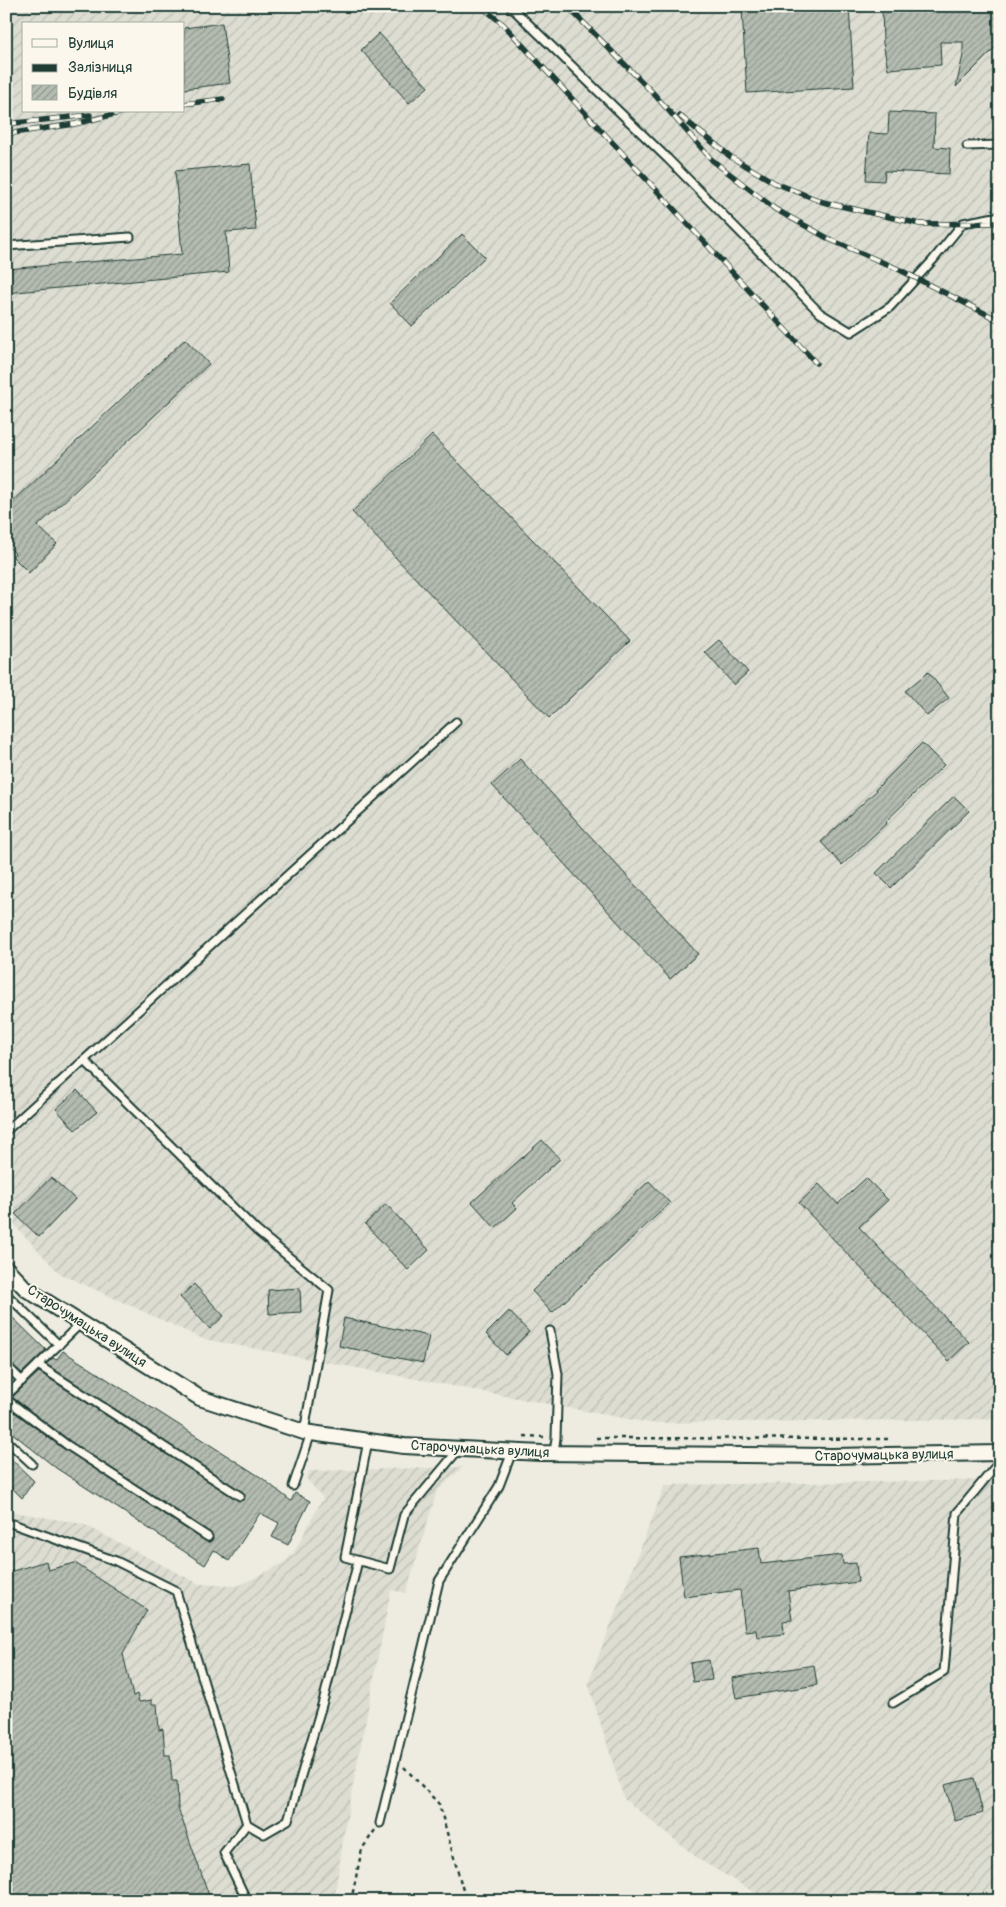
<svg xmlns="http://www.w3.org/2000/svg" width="1006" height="1907" font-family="Pangolin,sans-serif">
  <defs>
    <pattern id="industrial-furrows" width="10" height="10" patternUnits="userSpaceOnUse" patternTransform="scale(1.25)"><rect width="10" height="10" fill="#ddddd2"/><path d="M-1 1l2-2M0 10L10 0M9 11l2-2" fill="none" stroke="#bdbfb5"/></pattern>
    <pattern id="building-hatch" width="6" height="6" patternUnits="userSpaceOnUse" patternTransform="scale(1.25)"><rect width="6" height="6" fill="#b4bbb0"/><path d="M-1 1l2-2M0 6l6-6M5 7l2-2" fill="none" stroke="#929990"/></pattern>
  </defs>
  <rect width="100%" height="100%" fill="#eeece1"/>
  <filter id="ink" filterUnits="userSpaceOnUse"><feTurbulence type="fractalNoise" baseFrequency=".02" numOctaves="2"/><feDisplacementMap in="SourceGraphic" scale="10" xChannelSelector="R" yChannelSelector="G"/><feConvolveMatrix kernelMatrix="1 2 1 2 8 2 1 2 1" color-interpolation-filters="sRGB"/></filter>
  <g filter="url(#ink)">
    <g fill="url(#industrial-furrows)" fill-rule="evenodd">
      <path d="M6,6H1000V1419L649,1423L203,1339L59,1273L6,1216ZM24,24H184V111H24Z"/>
      <path d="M463,1467L437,1491L406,1593L391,1590L345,1827L334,1901H6V1504L14,1512L83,1524L199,1584L238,1586L282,1564L293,1554L323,1498L306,1478L310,1471Z"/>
      <path d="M999,1480L1000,1893L969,1901H769L700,1860L624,1799L588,1683L665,1485Z"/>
    </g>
    <g fill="url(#building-hatch)" stroke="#1f3d34">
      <path d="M814,6H849L854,87L747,93L742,10Z"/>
      <path d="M882,6H1000V43L956,87L963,55V42H940L941,65L888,69L883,43Z"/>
      <path d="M222,23L230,83L184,89V28Z"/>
      <path d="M379,33L428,87L409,103L361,50Z"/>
      <path d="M889,112L935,114L934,147L950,148L949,174L885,171L884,181L866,180L869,133L888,134Z"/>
      <path d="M250,164L256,230L226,232L229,272L6,293V269L182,254L175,171Z"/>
      <path d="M462,234L485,257L412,326L390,303Z"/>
      <path d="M185,339L209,364L38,526L57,544L29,573L12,556L15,553L6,545V508Z"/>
      <path d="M432,435L630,641L549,718L352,512Z"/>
      <path d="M719,640L748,672L734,685L705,652Z"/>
      <path d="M928,672L949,698L927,716L905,691Z"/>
      <path d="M922,743L944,765L886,821L887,823L842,865L821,842L876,791L875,790Z"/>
      <path d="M520,759L698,954L670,979L492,785Z"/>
      <path d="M954,796L969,811L891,888L876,873Z"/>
      <path d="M77,1090L97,1112L75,1130L56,1109Z"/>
      <path d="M542,1140L560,1159L512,1203L517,1208L495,1228L472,1202Z"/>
      <path d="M51,1177L75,1199L39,1237L15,1214Z"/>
      <path d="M866,1178L888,1200L859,1227L969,1342L949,1361L799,1203L819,1184L838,1204Z"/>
      <path d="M649,1181L670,1203L552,1313L532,1291Z"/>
      <path d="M386,1204L429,1250L408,1270L365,1224Z"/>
      <path d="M194,1284L224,1316L210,1329L180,1297Z"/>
      <path d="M300,1288L301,1312L269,1314L268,1290Z"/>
      <path d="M6,1311L46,1350L22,1373L6,1360Z"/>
      <path d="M509,1311L529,1332L506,1355L486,1334Z"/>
      <path d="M344,1318L429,1336L423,1363L339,1346Z"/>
      <path d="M63,1351L262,1478L291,1501L295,1493L310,1501L288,1545L272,1537L279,1523L260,1513L229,1561L214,1550L205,1565L56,1468L6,1428V1406L64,1449L205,1541L210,1542L213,1539L211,1533L70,1441L12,1397L39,1372L237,1500L244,1499L245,1496L243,1492L46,1364L53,1358L56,1360Z"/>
      <path d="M6,1454L34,1481L22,1498L6,1482Z"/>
      <path d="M759,1548L761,1564L842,1555L843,1564L856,1563L858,1582L788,1591L792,1620L783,1621L784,1634L757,1637L756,1630L745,1631L740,1590L684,1597L679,1557Z"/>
      <path d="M46,1561L48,1570L75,1563L147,1610L123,1654L133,1696L137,1694L139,1702L152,1700V1704H157L159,1730L163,1729L165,1755H170L172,1781H177L178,1808L211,1901H6V1573Z"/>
      <path d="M709,1660L712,1680L693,1682L690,1663Z"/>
      <path d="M814,1665L817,1685L736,1698L732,1678Z"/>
      <path d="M974,1778L983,1813L955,1821L945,1785Z"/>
    </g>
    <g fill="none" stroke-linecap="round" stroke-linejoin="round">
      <g stroke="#1f3d34" stroke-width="11">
        <g id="lane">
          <path d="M510,6L668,159L820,313L851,332L890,307L933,260L963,223L1000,216"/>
          <path d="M967,146L1000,145"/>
          <path d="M6,246L130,237"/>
          <path d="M84,1060L257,1231L329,1290L304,1432"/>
          <path d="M6,1131L456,722"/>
          <path d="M6,1294L59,1345"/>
          <path d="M550,1331L558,1374L556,1438L554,1453"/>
          <path d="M6,1365L22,1381"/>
          <path d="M38,1365L240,1496"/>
          <path d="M6,1396L81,1323"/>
          <path d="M6,1399L67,1445L208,1537"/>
          <path d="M6,1440L32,1464"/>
          <path d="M368,1441L345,1557L390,1569L404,1515L459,1449"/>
          <path d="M293,1486L311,1433"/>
          <path d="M13,1524L116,1561L176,1591L247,1824L264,1834L288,1820L324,1698L358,1561"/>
          <path d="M893,1703L944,1672L957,1513L1000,1461"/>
          <path d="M380,1823L439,1581L499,1486L512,1452"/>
          <path d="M247,1901L224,1853L247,1824"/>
        </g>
      </g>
      <g stroke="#1f3d34" stroke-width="18">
        <path id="street" d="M6,1268L26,1289L200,1398L304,1432L404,1446L542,1453L832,1456L1000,1453"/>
      </g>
      <g stroke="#1f3d34" stroke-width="2.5" stroke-dasharray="4 4" stroke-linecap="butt">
        <path d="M524,1436L546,1437"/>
        <path d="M596,1438L891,1439"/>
        <path d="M404,1767L439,1804L466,1901"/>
        <path d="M351,1901L362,1849L375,1830"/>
      </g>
      <use href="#lane" stroke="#fbf7ec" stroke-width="7"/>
      <use href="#street" stroke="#fbf7ec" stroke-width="14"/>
      <g stroke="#1f3d34" stroke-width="5.5">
        <g id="rail">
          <path d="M481,6L504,25L816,363"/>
          <path d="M567,6L654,94L712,160L775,209L831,240L898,269L1000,321"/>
          <path d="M184,104L223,99"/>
          <path d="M680,116L731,157L775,183L823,202L920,224L1000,223"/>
          <path d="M6,124L90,115"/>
          <path d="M6,134L75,124L127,111"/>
        </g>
      </g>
      <use href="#rail" stroke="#fbf7ec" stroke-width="4" stroke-dasharray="11" stroke-linecap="butt"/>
    </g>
  </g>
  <g text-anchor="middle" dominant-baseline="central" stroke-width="4" stroke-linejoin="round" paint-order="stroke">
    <g font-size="14" fill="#1f3d34" stroke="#fbf7ec">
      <text transform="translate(87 1326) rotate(33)">Старочумацька вулиця</text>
      <text transform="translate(480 1449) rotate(3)">Старочумацька вулиця</text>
      <text transform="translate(884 1455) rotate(-1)">Старочумацька вулиця</text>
    </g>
  </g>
  <rect width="1006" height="1907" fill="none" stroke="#fbf7ec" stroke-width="25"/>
  <rect x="12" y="12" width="981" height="1882" fill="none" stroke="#1f3d34" stroke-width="2" filter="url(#ink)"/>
  <rect x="22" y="22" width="162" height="90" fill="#fbf7ec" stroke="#a3ada2"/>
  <rect x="32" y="39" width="25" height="8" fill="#fbf7ec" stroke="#a3ada2"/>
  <text x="68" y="48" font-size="15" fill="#1f3d34">Вулиця</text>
  <rect x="32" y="64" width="25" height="8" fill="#1f3d34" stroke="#a3ada2"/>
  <text x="68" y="72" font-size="15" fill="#1f3d34">Залізниця</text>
  <rect x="32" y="85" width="25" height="15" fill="url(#building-hatch)" stroke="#a3ada2"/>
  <text x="68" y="98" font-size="15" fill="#1f3d34">Будівля</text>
</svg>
